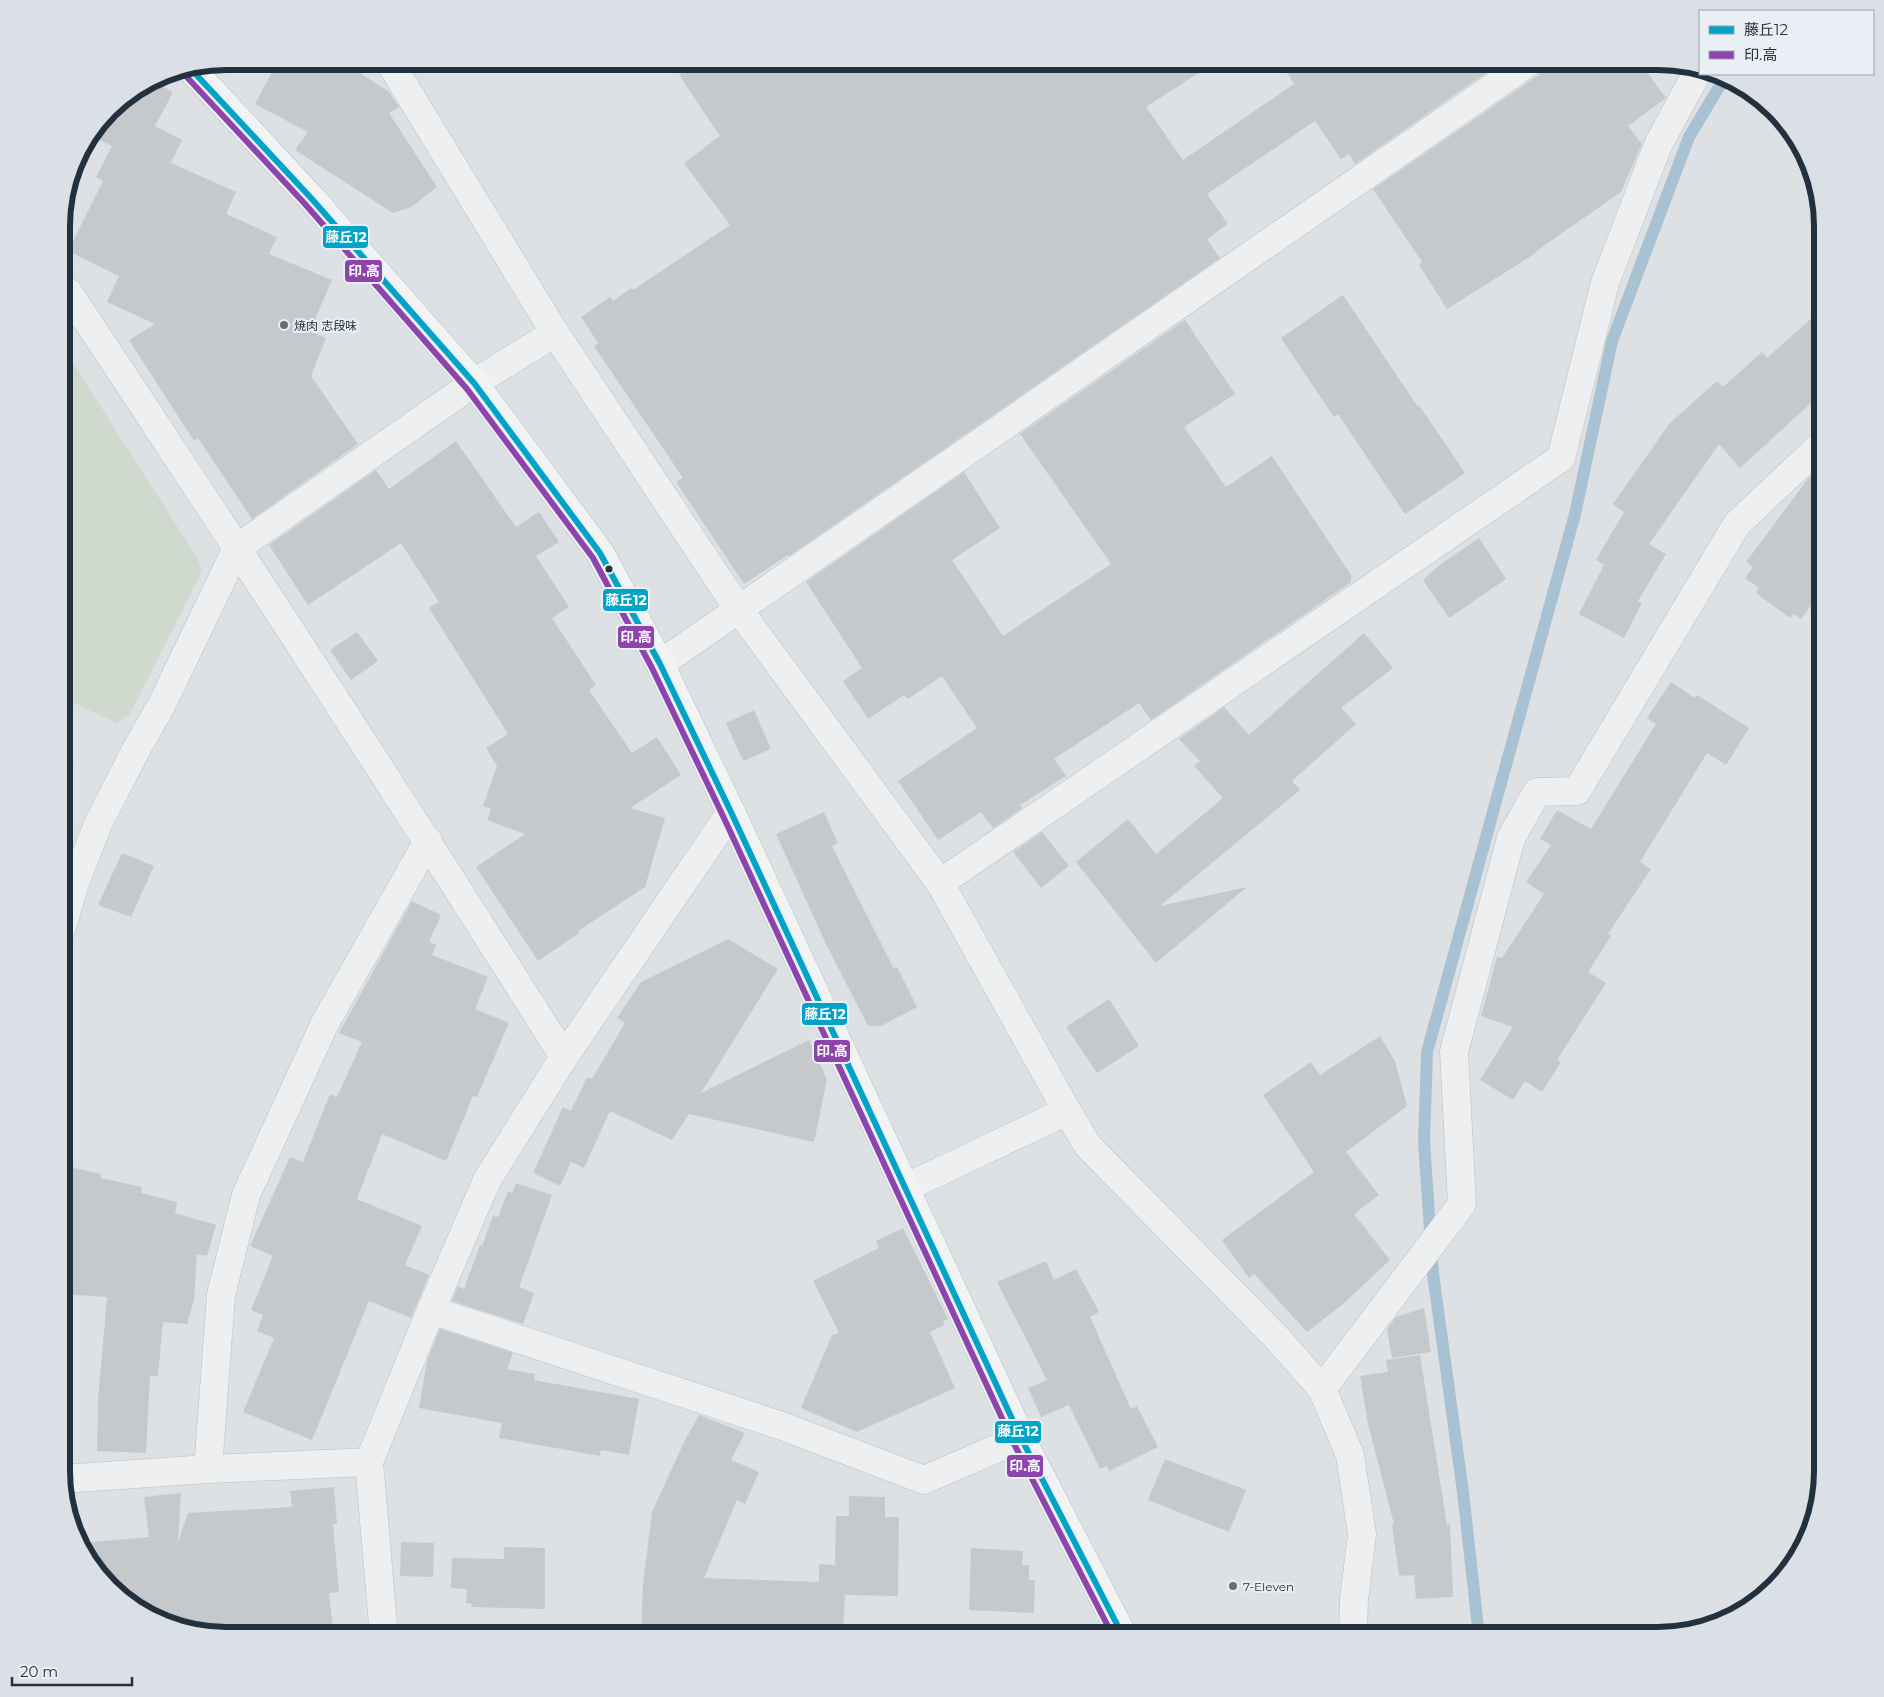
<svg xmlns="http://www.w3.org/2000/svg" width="1884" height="1697" font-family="Montserrat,'Noto Sans JP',sans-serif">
  <rect width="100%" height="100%" fill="#dde1e4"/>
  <path fill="#cfd9cd" d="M62,346L198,559L202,571L130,714L116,723L62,697Z"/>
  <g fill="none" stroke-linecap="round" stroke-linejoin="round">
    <path stroke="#a8c1d3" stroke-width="12" d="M1479,1636L1463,1492L1433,1274L1424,1141L1427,1052L1575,514L1612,341L1689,137L1725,77"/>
  </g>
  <g fill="#c5c9cc">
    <path d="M278,61H342L389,92L399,107L389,113L437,187L411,207L393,213L295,150L308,132L255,104Z"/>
    <path d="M700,61H1217L1146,107L1183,160L1294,84L1280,61H1503L1355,164L1349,154L1341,159L1315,121L1207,194L1228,224L1207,239L1220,258L789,556L788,555L744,584L676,482L683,478L594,346L598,343L581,317L610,297L613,301L631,288L633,290L730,225L684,163L720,136L679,75Z"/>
    <path d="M1546,61H1639L1666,98L1628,126L1642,144L1621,192L1535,252L1536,253L1447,309L1419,265L1422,262L1373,189L1540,74L1545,68Z"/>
    <path d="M152,81L173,92L155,126L182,140L171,163L236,192L226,214L277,237L269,254L332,280L310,331L326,338L311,376L358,444L252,519L198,438L194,441L129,340L155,324L107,302L119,276L68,251L103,181L96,177L112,146L91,136L117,102Z"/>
    <path d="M1343,295L1418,407L1419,405L1465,473L1405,514L1338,414L1334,417L1281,338Z"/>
    <path d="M1823,308V392L1740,468L1719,444L1649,544L1666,554L1638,601L1642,603L1624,638L1579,614L1604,565L1596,560L1624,512L1613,504L1669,424L1717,381L1723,387L1762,352L1767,358Z"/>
    <path d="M1185,320L1235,394L1184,427L1226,487L1272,456L1351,575V582L1151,720L1139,703L1054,759L1066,776L1020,805L1022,808L993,828L981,812L938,840L898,781L977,728L942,676L908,699L904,695L868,719L843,681L862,668L806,582L964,472L1000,528L952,560L1003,636L1111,564L1020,434Z"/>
    <path d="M456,441L516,527L539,512L559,542L536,556L569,607L552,618L596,685L589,690L632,753L657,737L681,775L630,808L665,818L645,887L578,931L579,933L538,961L476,867L525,834L487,820L491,809L483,806L497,766L486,748L508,734L429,608L439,602L401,543L308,605L269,545L376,470L389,489Z"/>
    <path d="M1823,465V589L1801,619L1794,614L1790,618L1756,593L1759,588L1745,578L1753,567L1746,562L1807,480Z"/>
    <path d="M1479,538L1506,579L1449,618L1423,580L1441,564Z"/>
    <path d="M357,632L378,661L351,680L330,650Z"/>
    <path d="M1364,633L1393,668L1341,708L1356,724L1292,781L1300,790L1160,906L1247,887L1156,963L1076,862L1128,819L1156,854L1223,798L1194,766L1200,761L1179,739L1224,707L1249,735Z"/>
    <path d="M1671,682L1695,698L1697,695L1749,728L1726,765L1707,753L1640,862L1651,869L1608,934L1611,936L1588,972L1606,983L1557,1060L1561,1062L1542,1092L1525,1081L1513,1100L1480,1080L1513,1027L1481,1016L1497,957L1502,958L1544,894L1526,882L1551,845L1540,839L1557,810L1591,829L1656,724L1647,718Z"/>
    <path d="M754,710L771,749L743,761L726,723Z"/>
    <path d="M824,812L838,843L832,846L894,969L897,967L917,1007L881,1026H868L826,944L776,834Z"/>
    <path d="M1042,832L1069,866L1041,888L1013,852Z"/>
    <path d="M122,853L154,866L131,917L98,905Z"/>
    <path d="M412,901L441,915L429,942L436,945L432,955L488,977L475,1009L509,1023L477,1097L473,1096L446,1161L382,1134L357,1199L422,1226L405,1265L429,1275L411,1318L369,1301L312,1440L243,1412L274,1338L257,1331L263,1315L251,1310L273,1256L250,1246L290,1157L303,1162L330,1094L337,1097L362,1042L339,1033Z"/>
    <path d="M728,939L778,969L701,1093L809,1040L827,1079L814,1142L689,1114L672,1140L610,1111L584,1168L571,1162L560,1186L533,1173L563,1107L571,1111L587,1077L592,1079L625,1023L617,1018L641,982Z"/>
    <path d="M1109,999L1139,1046L1097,1073L1066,1027Z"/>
    <path d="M1380,1036L1395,1061L1407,1106L1346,1152L1379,1195L1354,1214L1390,1260L1343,1304L1307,1332L1254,1274L1249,1278L1222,1240L1314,1172L1263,1095L1311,1062L1320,1075Z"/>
    <path d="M62,1165L101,1174V1178L142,1187L141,1193L177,1202L175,1213L216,1225L207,1256L197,1254L194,1300L187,1324L163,1322L158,1376H150L146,1453L97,1451L98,1400L107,1297L62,1294Z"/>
    <path d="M516,1183L552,1195L519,1287L534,1293L523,1324L452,1301L458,1286L464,1289L480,1245L482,1246L493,1216L498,1217L508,1191L512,1193Z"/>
    <path d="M903,1228L948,1319L943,1321L944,1325L930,1332L955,1388L857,1432L801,1408L832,1335L839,1333L813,1281L879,1248L876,1241Z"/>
    <path d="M1046,1261L1054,1280L1076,1269L1099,1312L1090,1317L1131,1409L1137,1406L1158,1447L1109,1471L1107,1466L1100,1469L1069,1405L1041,1417L1028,1388L1047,1380L997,1282Z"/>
    <path d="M1424,1308L1431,1352L1392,1358L1387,1329L1396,1317Z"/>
    <path d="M440,1329L513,1353L507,1369L535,1374L534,1380L639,1399L629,1455L601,1450L600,1456L499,1438L502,1423L419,1408L427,1361Z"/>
    <path d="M1420,1355L1447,1525L1450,1524L1453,1597L1416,1599L1414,1575L1399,1576L1392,1525L1394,1524L1368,1424L1360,1376L1388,1372L1386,1360Z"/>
    <path d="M699,1415L745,1433L731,1460L759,1472L745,1504L737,1500L704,1578L819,1582V1564L835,1565L836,1516H849V1496L885,1497V1517H899L898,1596L845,1595L843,1636H641L643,1584L652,1512L685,1440Z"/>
    <path d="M1165,1459L1246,1490L1229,1532L1148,1500Z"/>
    <path d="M334,1487L337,1524H333L339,1592L329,1593L334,1636H225L162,1623L110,1588L79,1543L149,1537L144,1497L181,1493L178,1542L188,1513L292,1507L290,1491Z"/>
    <path d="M401,1542L434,1543L433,1577L400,1576Z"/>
    <path d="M504,1547L545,1548V1609L471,1607L472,1604L466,1603L467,1589L451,1588L452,1558L504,1559Z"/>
    <path d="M971,1548L1023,1551L1022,1565H1029V1580H1035L1034,1613L969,1610Z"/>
  </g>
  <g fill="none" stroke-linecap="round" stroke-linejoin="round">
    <g stroke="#bbbfc2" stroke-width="29">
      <g id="minor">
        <path d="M389,61L555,333L739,610L940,883L1067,1111L1088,1146L1277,1338L1322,1389L1350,1455L1362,1534L1354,1600L1353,1636"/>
        <path d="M62,289L68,292C236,545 402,800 564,1057"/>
        <path d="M660,664L1531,61"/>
        <path d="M940,883L1561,458L1605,283L1658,145L1699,69"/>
        <path d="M62,927L75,883L98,824L137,748L162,704L237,548L474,383L555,333"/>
        <path d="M905,1188L1067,1111"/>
        <path d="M431,1310L782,1426L924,1480L1021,1438"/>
        <path d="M1322,1389L1462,1204L1454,1052L1511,838L1537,792L1577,791L1737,524L1823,443"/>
        <path d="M208,1469L221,1295L246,1195L325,1023L428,841"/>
        <path d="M62,1479L208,1469L369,1462"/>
        <path d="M384,1636L369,1462L431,1310L487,1180L564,1057L731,812"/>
      </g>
    </g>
    <g stroke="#babec2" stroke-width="29">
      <path id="major" d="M190,68L311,198L474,383L600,553L660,664L731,812L1021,1438L1123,1636"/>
    </g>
    <use href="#minor" stroke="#edeff0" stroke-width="28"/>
    <use href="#major" stroke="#f2f4f4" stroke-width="28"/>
    <g stroke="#eaeff5" stroke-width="10">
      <path id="bus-1" d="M190,68L311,198L474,383L600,553L660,664L731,812L1021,1438L1123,1636"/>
    </g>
    <g stroke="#eaeff5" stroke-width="10">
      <path id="bus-2" d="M184,74L305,204L467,389L593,558L652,668L723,816L1013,1442L1113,1636"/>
    </g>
    <use href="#bus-1" stroke="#02a3c7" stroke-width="6"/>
    <use href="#bus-2" stroke="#8e44ad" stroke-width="6"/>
  </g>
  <g fill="#646e78" stroke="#eaeff5" stroke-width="2">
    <circle cx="284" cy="325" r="5"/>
    <circle cx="1233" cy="1586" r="5"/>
  </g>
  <circle fill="#23303e" stroke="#eaeff5" stroke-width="2" cx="609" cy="569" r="4.5"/>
  <g text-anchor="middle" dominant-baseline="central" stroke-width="4" stroke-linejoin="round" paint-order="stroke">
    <g font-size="12" fill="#23303e" stroke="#eaeff5" text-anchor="start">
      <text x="294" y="325">焼肉 志段味</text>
      <text x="1243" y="1586">7-Eleven</text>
    </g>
  </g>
  <path d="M0 0H1884V1697H0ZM226 70H1658A156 156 0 0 1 1814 226V1471A156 156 0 0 1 1658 1627H226A156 156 0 0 1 70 1471V226A156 156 0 0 1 226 70Z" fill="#dae0e6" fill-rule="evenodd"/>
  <path fill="none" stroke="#23303e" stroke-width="6" d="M226 70H1658A156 156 0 0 1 1814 226V1471A156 156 0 0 1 1658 1627H226A156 156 0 0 1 70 1471V226A156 156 0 0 1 226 70Z"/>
  <g stroke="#eaeff5" stroke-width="2">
    <rect x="322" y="225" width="47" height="24" rx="5" fill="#02a3c7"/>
    <rect x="344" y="259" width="39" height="24" rx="5" fill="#8e44ad"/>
    <rect x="602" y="588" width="47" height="24" rx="5" fill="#02a3c7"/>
    <rect x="617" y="625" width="38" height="24" rx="5" fill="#8e44ad"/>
    <rect x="801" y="1002" width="47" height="24" rx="5" fill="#02a3c7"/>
    <rect x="813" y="1039" width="38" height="24" rx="5" fill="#8e44ad"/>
    <rect x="994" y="1420" width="48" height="24" rx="5" fill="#02a3c7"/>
    <rect x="1006" y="1454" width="38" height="24" rx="5" fill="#8e44ad"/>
  </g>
  <g font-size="14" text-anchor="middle" font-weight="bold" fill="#fff">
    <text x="346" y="242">藤丘12</text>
    <text x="364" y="276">印.高</text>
    <text x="626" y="605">藤丘12</text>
    <text x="636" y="642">印.高</text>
    <text x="825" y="1019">藤丘12</text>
    <text x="832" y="1056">印.高</text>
    <text x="1018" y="1436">藤丘12</text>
    <text x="1025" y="1471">印.高</text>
  </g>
  <rect x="1699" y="10" width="175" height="65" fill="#eaeff5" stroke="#9aa3ac"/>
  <rect x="1709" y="26" width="25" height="8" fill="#02a3c7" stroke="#9aa3ac"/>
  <text x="1744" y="35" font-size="15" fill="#23303e">藤丘12</text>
  <rect x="1709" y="51" width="25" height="8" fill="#8e44ad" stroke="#9aa3ac"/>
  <text x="1744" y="60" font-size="15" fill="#23303e">印.高</text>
  <path d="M12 1677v8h120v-8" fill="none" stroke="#23303e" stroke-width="2.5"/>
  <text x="20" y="1677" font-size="15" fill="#23303e" stroke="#eaeff5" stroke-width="4" paint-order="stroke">20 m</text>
</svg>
